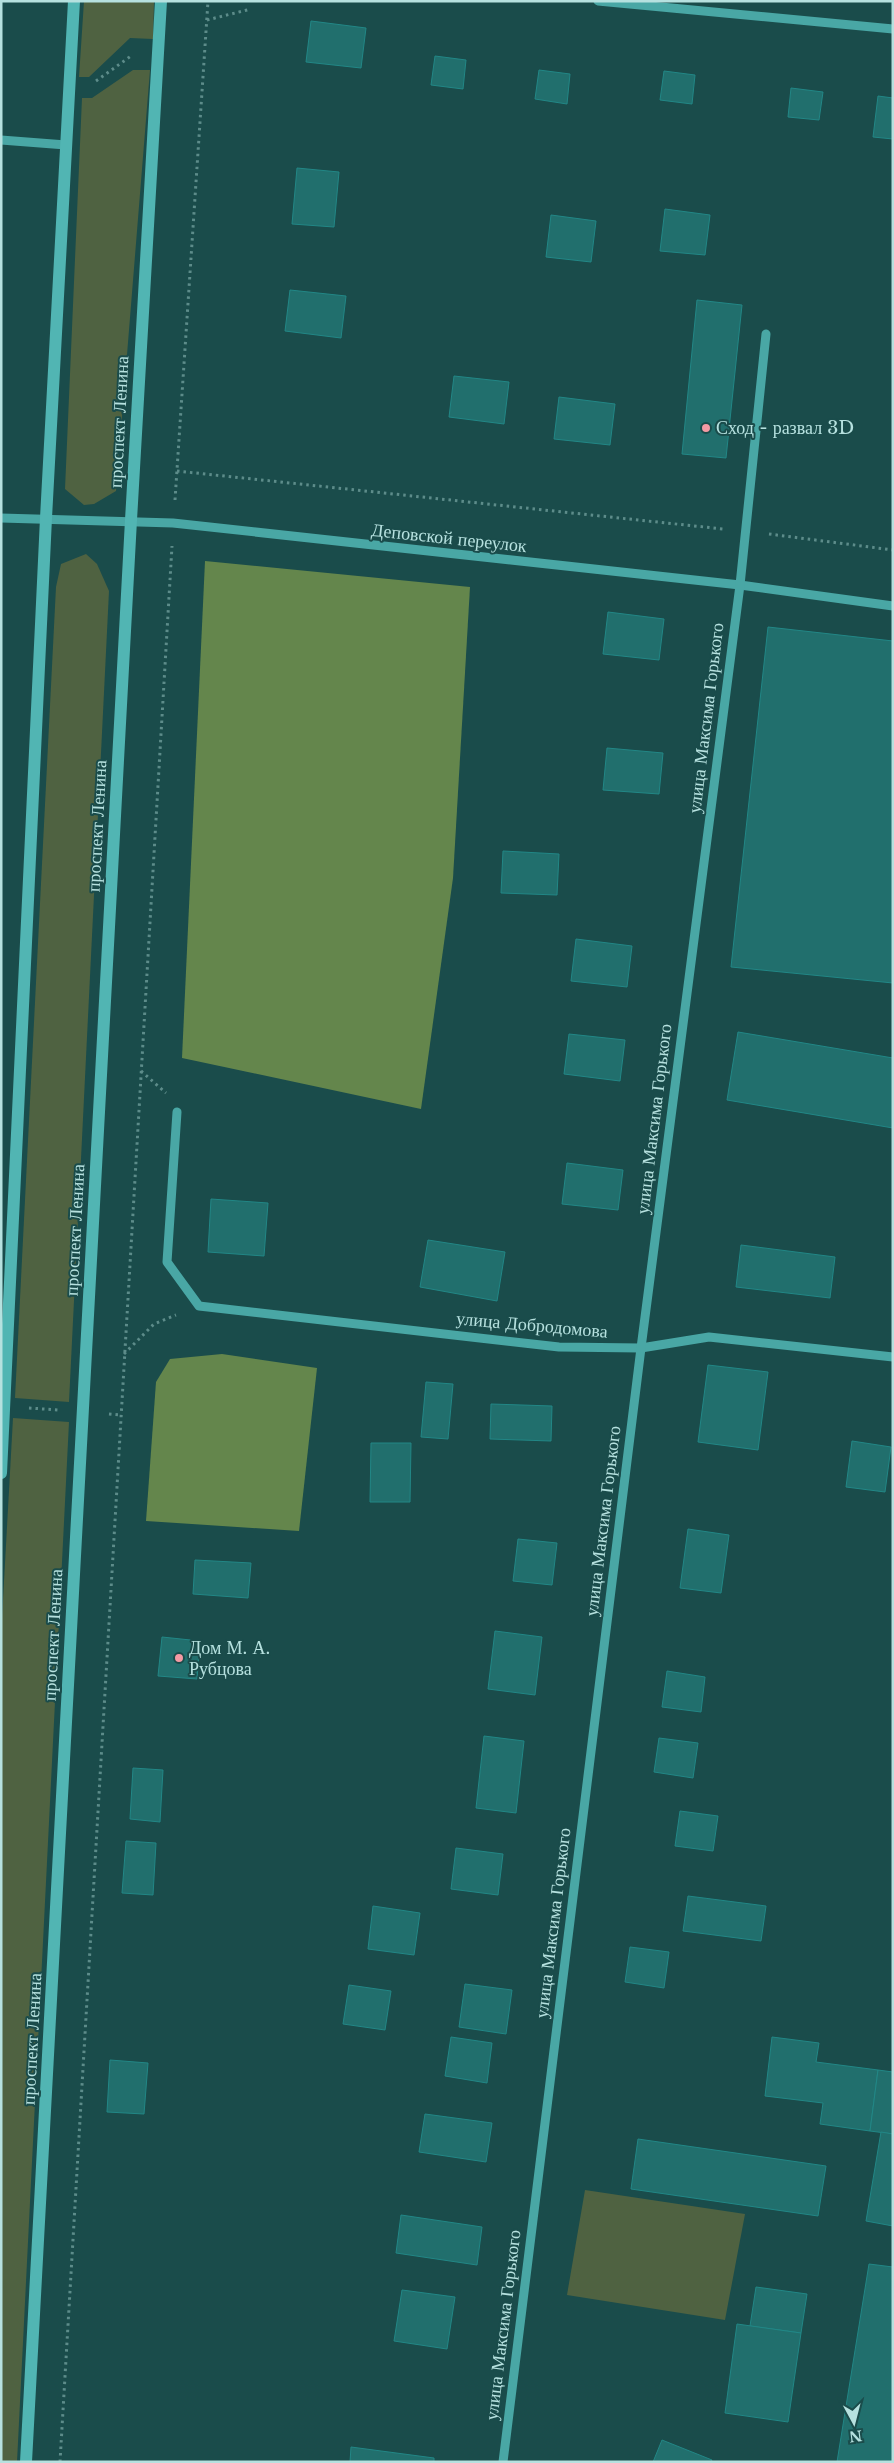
<svg xmlns="http://www.w3.org/2000/svg" width="894" height="2463" font-family="'Libre Baskerville',serif">
  <rect width="100%" height="100%" fill="#1a4c4b"/>
  <g fill="#4f6241">
    <path d="M84,1H154L153,39L130,38L89,77H79Z"/>
    <path d="M133,70H150L116,491L94,504L84,505L65,489L82,98H92Z"/>
    <path d="M86,554L97,564L109,591L69,1402L15,1398L56,587L61,564Z"/>
    <path d="M13,1418L69,1422L17,2462H1V1636Z"/>
    <path d="M585,2190L745,2214L725,2320L567,2295Z"/>
  </g>
  <g fill="#64864c">
    <path d="M205,561L470,587L453,878L421,1109L182,1058Z"/>
    <path d="M222,1354L317,1368L299,1531L146,1521L156,1382L170,1359Z"/>
  </g>
  <g fill="#216f6d" stroke="#228786">
    <path d="M311,21L366,28L361,68L306,62Z"/>
    <path d="M435,56L466,60L463,89L431,85Z"/>
    <path d="M539,70L570,74L567,104L535,99Z"/>
    <path d="M664,71L695,75L692,104L660,100Z"/>
    <path d="M791,88L823,92L819,120L788,117Z"/>
    <path d="M878,96L893,98V139L873,137Z"/>
    <path d="M297,168L339,172L334,227L292,224Z"/>
    <path d="M665,209L710,215L705,255L660,251Z"/>
    <path d="M551,215L596,221L591,262L546,257Z"/>
    <path d="M290,290L346,296L341,338L285,331Z"/>
    <path d="M697,300L742,305L726,458L682,454Z"/>
    <path d="M454,376L509,382L504,424L449,417Z"/>
    <path d="M559,397L615,404L610,445L554,439Z"/>
    <path d="M608,612L664,619L659,660L603,654Z"/>
    <path d="M768,627L893,641V983L731,967Z"/>
    <path d="M607,748L663,753L659,794L603,790Z"/>
    <path d="M503,851L559,854L557,895L501,893Z"/>
    <path d="M576,939L632,946L627,987L571,981Z"/>
    <path d="M738,1032L893,1058V1128L727,1100Z"/>
    <path d="M569,1034L625,1040L620,1081L564,1074Z"/>
    <path d="M567,1163L623,1170L618,1210L562,1204Z"/>
    <path d="M211,1199L268,1203L264,1256L208,1252Z"/>
    <path d="M428,1240L505,1252L497,1301L420,1287Z"/>
    <path d="M741,1245L835,1257L830,1298L736,1287Z"/>
    <path d="M708,1365L768,1372L758,1450L698,1442Z"/>
    <path d="M426,1382L453,1384L448,1439L421,1437Z"/>
    <path d="M491,1404L552,1406L551,1441L490,1439Z"/>
    <path d="M852,1441L891,1447L885,1492L846,1487Z"/>
    <path d="M371,1443H411L410,1502H370Z"/>
    <path d="M688,1529L729,1535L721,1593L680,1588Z"/>
    <path d="M518,1539L557,1543L552,1585L513,1581Z"/>
    <path d="M195,1560L251,1563L248,1598L193,1594Z"/>
    <path d="M495,1631L542,1637L535,1695L488,1689Z"/>
    <path d="M162,1637L200,1641L197,1679L158,1676Z"/>
    <path d="M667,1671L705,1677L701,1712L662,1707Z"/>
    <path d="M484,1736L524,1741L516,1813L476,1808Z"/>
    <path d="M659,1738L698,1743L693,1778L654,1772Z"/>
    <path d="M133,1768L163,1770L160,1822L130,1819Z"/>
    <path d="M680,1811L718,1816L713,1851L675,1846Z"/>
    <path d="M126,1841L156,1843L153,1895L122,1893Z"/>
    <path d="M456,1848L503,1854L498,1895L451,1889Z"/>
    <path d="M688,1896L766,1906L761,1941L683,1931Z"/>
    <path d="M373,1906L420,1913L414,1955L368,1949Z"/>
    <path d="M630,1947L669,1952L664,1988L625,1982Z"/>
    <path d="M465,1984L512,1990L506,2034L459,2027Z"/>
    <path d="M349,1985L391,1991L385,2030L343,2024Z"/>
    <path d="M451,2037L492,2043L487,2083L445,2076Z"/>
    <path d="M772,2037L819,2043L816,2062L878,2070L870,2131L820,2124L823,2103L765,2096Z"/>
    <path d="M110,2060L148,2063L144,2114L107,2112Z"/>
    <path d="M878,2070L893,2072V2134L870,2131Z"/>
    <path d="M425,2114L492,2123L486,2162L419,2152Z"/>
    <path d="M881,2132L893,2134V2226L866,2221Z"/>
    <path d="M638,2139L826,2166L818,2216L631,2189Z"/>
    <path d="M401,2215L482,2227L477,2265L396,2253Z"/>
    <path d="M869,2264L893,2267V2462H837Z"/>
    <path d="M756,2287L807,2294L801,2333L750,2326Z"/>
    <path d="M402,2290L455,2297L447,2349L394,2341Z"/>
    <path d="M737,2324L801,2333L788,2422L725,2413Z"/>
    <path d="M662,2440L712,2460L711,2462H653Z"/>
    <path d="M351,2447L434,2458V2462H350Z"/>
  </g>
  <g fill="none" stroke-linecap="round" stroke-linejoin="round">
    <g stroke="#5d8c8a" stroke-width="3" stroke-dasharray="2.5 4" stroke-linecap="butt">
      <path d="M207,20L251,9"/>
      <path d="M96,81L131,56"/>
      <path d="M177,471L723,529"/>
      <path d="M175,500L208,1"/>
      <path d="M769,534L893,550"/>
      <path d="M141,1071L166,1093"/>
      <path d="M124,1354L154,1324L176,1315"/>
      <path d="M29,1408L58,1410"/>
      <path d="M109,1414L120,1415"/>
      <path d="M60,2462L172,546"/>
    </g>
    <g stroke="#49a7a5" stroke-width="9">
      <path d="M598,1L893,29"/>
      <path d="M1,140L66,145"/>
      <path d="M1,518L173,523L740,585L893,606"/>
      <path d="M177,1112L167,1262L199,1306L559,1347L641,1348L709,1337L893,1357"/>
      <path d="M503,2462L641,1348L740,585L766,334"/>
    </g>
    <g stroke="#51b5b3" stroke-width="12">
      <path d="M1,1473L46,518L74,1"/>
      <path d="M26,2462L131,520L161,1"/>
    </g>
  </g>
  <g fill="#f49aa4" stroke="#1a4c4b" stroke-width="2">
    <circle cx="706" cy="428" r="5"/>
    <circle cx="179" cy="1658" r="5"/>
  </g>
  <g text-anchor="middle" dominant-baseline="central" stroke-width="4" stroke-linejoin="round" paint-order="stroke">
    <g font-size="18" fill="#b6e1df" stroke="#1a4c4b">
      <text transform="translate(119 422) rotate(-87)">проспект Ленина</text>
      <text transform="translate(449 538) rotate(6)">Деповской переулок</text>
      <text transform="translate(706 718) rotate(-83)">улица Максима Горького</text>
      <text transform="translate(97 826) rotate(-87)">проспект Ленина</text>
      <text transform="translate(654 1119) rotate(-83)">улица Максима Горького</text>
      <text transform="translate(75 1230) rotate(-87)">проспект Ленина</text>
      <text transform="translate(532 1325) rotate(5)">улица Добродомова</text>
      <text transform="translate(603 1521) rotate(-83)">улица Максима Горького</text>
      <text transform="translate(53 1635) rotate(-87)">проспект Ленина</text>
      <text transform="translate(553 1923) rotate(-83)">улица Максима Горького</text>
      <text transform="translate(32 2039) rotate(-87)">проспект Ленина</text>
      <text transform="translate(503 2325) rotate(-83)">улица Максима Горького</text>
    </g>
    <g font-size="18" fill="#b6e1df" stroke="#1a4c4b" text-anchor="start">
      <text x="716" y="428">Сход - развал 3D</text>
      <text x="189" y="1648">Дом М. А.<tspan x="189" dy="21">Рубцова</tspan></text>
    </g>
  </g>
  <rect width="894" height="2463" fill="none" stroke="#b6e1df" stroke-width="5"/>
  <g transform="translate(854 2423) rotate(173)" stroke="#1a4c4b" stroke-width="4" paint-order="stroke">
  <path d="M0-4L9 19L0 12L-9 19Z" fill="#b6e1df"/>
  <text y="-8" font-size="14" font-weight="bold" text-anchor="middle" fill="#b6e1df">N</text>
  </g>
</svg>
